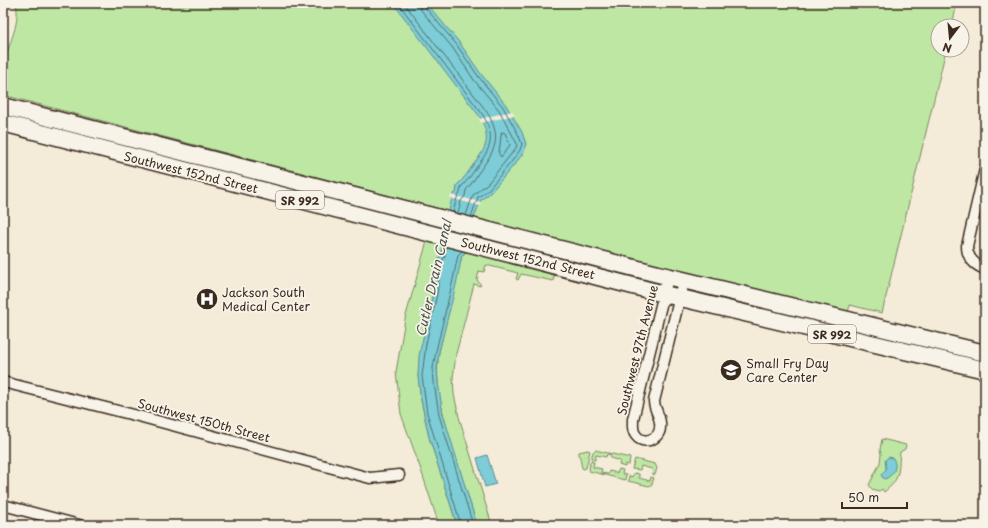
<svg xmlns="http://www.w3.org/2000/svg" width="988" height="528" font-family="'Playpen Sans',sans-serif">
  <rect width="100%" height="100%" fill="#f4ecd9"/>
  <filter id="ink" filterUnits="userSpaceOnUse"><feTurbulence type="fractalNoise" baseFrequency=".025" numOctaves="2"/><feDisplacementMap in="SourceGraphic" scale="8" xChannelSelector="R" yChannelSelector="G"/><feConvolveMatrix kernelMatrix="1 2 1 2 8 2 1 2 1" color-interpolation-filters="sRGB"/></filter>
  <g filter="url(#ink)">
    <g fill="#bee7a4" stroke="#7c8861">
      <path d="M16,3H957L952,26H938V50H946L882,313L850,305L848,312L547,238L475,218L3,95C3,86 2,76 3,67C7,45 21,26 16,3Z"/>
      <path d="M427,241L442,246V253L437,263L433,293L422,344L418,376L421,400L429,437L457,525H439L421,470L401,414L396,372L405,319Z"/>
      <path d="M466,252H469L555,273L553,281L521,274L518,280L516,279L518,273L486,265L484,272L479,271L477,280L481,285L480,286L474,284L456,354L453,378L454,394L459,417L492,525H477C469,499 460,472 452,446C443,415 434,384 439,352L462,255L464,254Z"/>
      <path d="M882,439L906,445L905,449L900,452C898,471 901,479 884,492L882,489L879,491L872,489L869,485L880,463L881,454L880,449Z"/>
      <path d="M588,450L590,451L586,468L584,469L582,468L579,454V452Z"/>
      <path d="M595,450L630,458L629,465L625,464V467L619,465L620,461L610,458L611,455L607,454L606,457L596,455L595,460L591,459L593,452Z"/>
      <path d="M635,459L655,464L657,468L655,475L652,474L653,470L652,469L641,466L640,470L632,469Z"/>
      <path d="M590,461L594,462L593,467L602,469L601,473L608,474L609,471L617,473L619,469L623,470L622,474L626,475L625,480L589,471Z"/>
      <path d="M634,473L639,474V478L650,481L651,477L654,478L652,484L649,486L628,481L629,476L632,477Z"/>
    </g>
    <g fill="#7ccdd7" stroke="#628c8d">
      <path d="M393,3L427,4L459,42L481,74L506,105L522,132L526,144L524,152L515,164L490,193L481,200L475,215L468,247L464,254L462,255L456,285L439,352L437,368L438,383L443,414L477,525H457L429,437L421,400L418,376L419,356L433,293L437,263L441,255L442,239L453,194L456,193L457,185C464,179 468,172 473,165C487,147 491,139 480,117Z"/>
      <path d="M487,455L496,484L485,487L477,458Z"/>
      <path d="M888,457L893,458C898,467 894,475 885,479L883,478L881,475L886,469L885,461Z"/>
    </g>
    <g fill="#f4ecd9">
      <path d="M512,111L515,115L481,123L479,119Z"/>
      <path d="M451,195L481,202L480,206L450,198Z"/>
    </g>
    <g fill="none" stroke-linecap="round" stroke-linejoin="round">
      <g stroke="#556b68" stroke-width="1">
        <path d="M398,3L483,115C496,138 491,148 476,168C471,175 467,182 461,187L460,193L457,198L453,212"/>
        <path d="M404,3L487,112C502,138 496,149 479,172C475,178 471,185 466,190L465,196L461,201L458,213"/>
        <path d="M419,3L421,10L452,47L474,80L499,110L513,136L517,144L516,148L488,183L473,195L466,215"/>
        <path d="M424,3L425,7L456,44L478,76L503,107L518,134L522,144L520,150L512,161L488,190L478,197L471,217"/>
        <path d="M502,132L505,133L510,145L501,157L499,154Z"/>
        <path d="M446,247L445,256L441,264L437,294L426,344L422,376L427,413L461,525"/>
        <path d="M462,251L458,255L452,284L436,351L433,368L434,383L439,415L473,525"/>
      </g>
      <g stroke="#3b2a1e" stroke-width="13">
        <g id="minor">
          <path d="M985,169L967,246C967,257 974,265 985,269"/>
          <path d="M668,277L633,419C633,424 632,430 635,434C642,446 659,440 660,428C662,418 654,410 654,401L684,280"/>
          <path d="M3,382L142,417L370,478L399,475"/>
          <path d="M3,505L79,525"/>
        </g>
      </g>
      <g stroke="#3b2a1e" stroke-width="19">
        <g id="primary">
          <path d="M3,106L658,274L985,353"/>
          <path d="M3,123L664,294L985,370"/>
        </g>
      </g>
      <use href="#minor" stroke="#f7f3e8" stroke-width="10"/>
      <use href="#primary" stroke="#f7f3e8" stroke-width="16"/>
    </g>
  </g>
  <defs>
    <g id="hospital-disc" transform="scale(1.15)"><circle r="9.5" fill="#3b2a1e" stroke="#f7f3e8"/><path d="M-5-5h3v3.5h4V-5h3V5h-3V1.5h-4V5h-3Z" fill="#fff"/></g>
    <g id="school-disc" transform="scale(1.15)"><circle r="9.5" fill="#3b2a1e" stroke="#f7f3e8"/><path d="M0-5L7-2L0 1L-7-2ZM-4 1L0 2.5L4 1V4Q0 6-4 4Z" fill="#fff"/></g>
  </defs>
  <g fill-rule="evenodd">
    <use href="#hospital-disc" x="207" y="299"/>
    <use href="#school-disc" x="731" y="370"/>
  </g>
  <g text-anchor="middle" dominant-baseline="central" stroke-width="3.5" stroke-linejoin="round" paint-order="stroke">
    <g fill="#f7f3e8" stroke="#73665b" stroke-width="1">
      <rect x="276" y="191" width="48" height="18" rx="3"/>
      <rect x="808" y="325" width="48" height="18" rx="3"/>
    </g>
    <g font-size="11" font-weight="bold" fill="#3b2a1e">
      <text x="300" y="200">SR 992</text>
      <text x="832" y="334">SR 992</text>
    </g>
    <g font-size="12" fill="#3b2a1e" stroke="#f7f3e8">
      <text transform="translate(191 172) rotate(14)">Southwest 152nd Street</text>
      <text transform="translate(528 258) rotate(14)">Southwest 152nd Street</text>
      <text transform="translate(637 350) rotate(-76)">Southwest 97th Avenue</text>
      <text transform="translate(204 420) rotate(15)">Southwest 150th Street</text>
    </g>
    <g font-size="12" fill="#3b2a1e" stroke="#f7f3e8" text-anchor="start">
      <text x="222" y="292">Jackson South<tspan x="222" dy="14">Medical Center</tspan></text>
      <text x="746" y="363">Small Fry Day<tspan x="746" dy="14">Care Center</tspan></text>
    </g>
    <g font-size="13" font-style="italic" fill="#4b534c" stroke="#f7f3e8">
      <text transform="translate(433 278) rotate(-77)">Cutler Drain Canal</text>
    </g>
  </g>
  <rect width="988" height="528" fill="none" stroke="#f7f3e8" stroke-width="16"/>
  <rect x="8" y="8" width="972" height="512" fill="none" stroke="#3b2a1e" stroke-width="1.5" filter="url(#ink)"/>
  <g transform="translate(950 38) rotate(196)"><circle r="19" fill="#f7f3e8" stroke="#aca397"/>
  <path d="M0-3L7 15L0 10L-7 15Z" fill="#3b2a1e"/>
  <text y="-6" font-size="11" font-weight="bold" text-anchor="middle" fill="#3b2a1e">N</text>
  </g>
  <path d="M842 502v6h65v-6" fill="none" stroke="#3b2a1e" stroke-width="2"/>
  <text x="848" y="502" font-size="12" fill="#3b2a1e" stroke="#f7f3e8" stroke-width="3" paint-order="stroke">50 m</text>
</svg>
